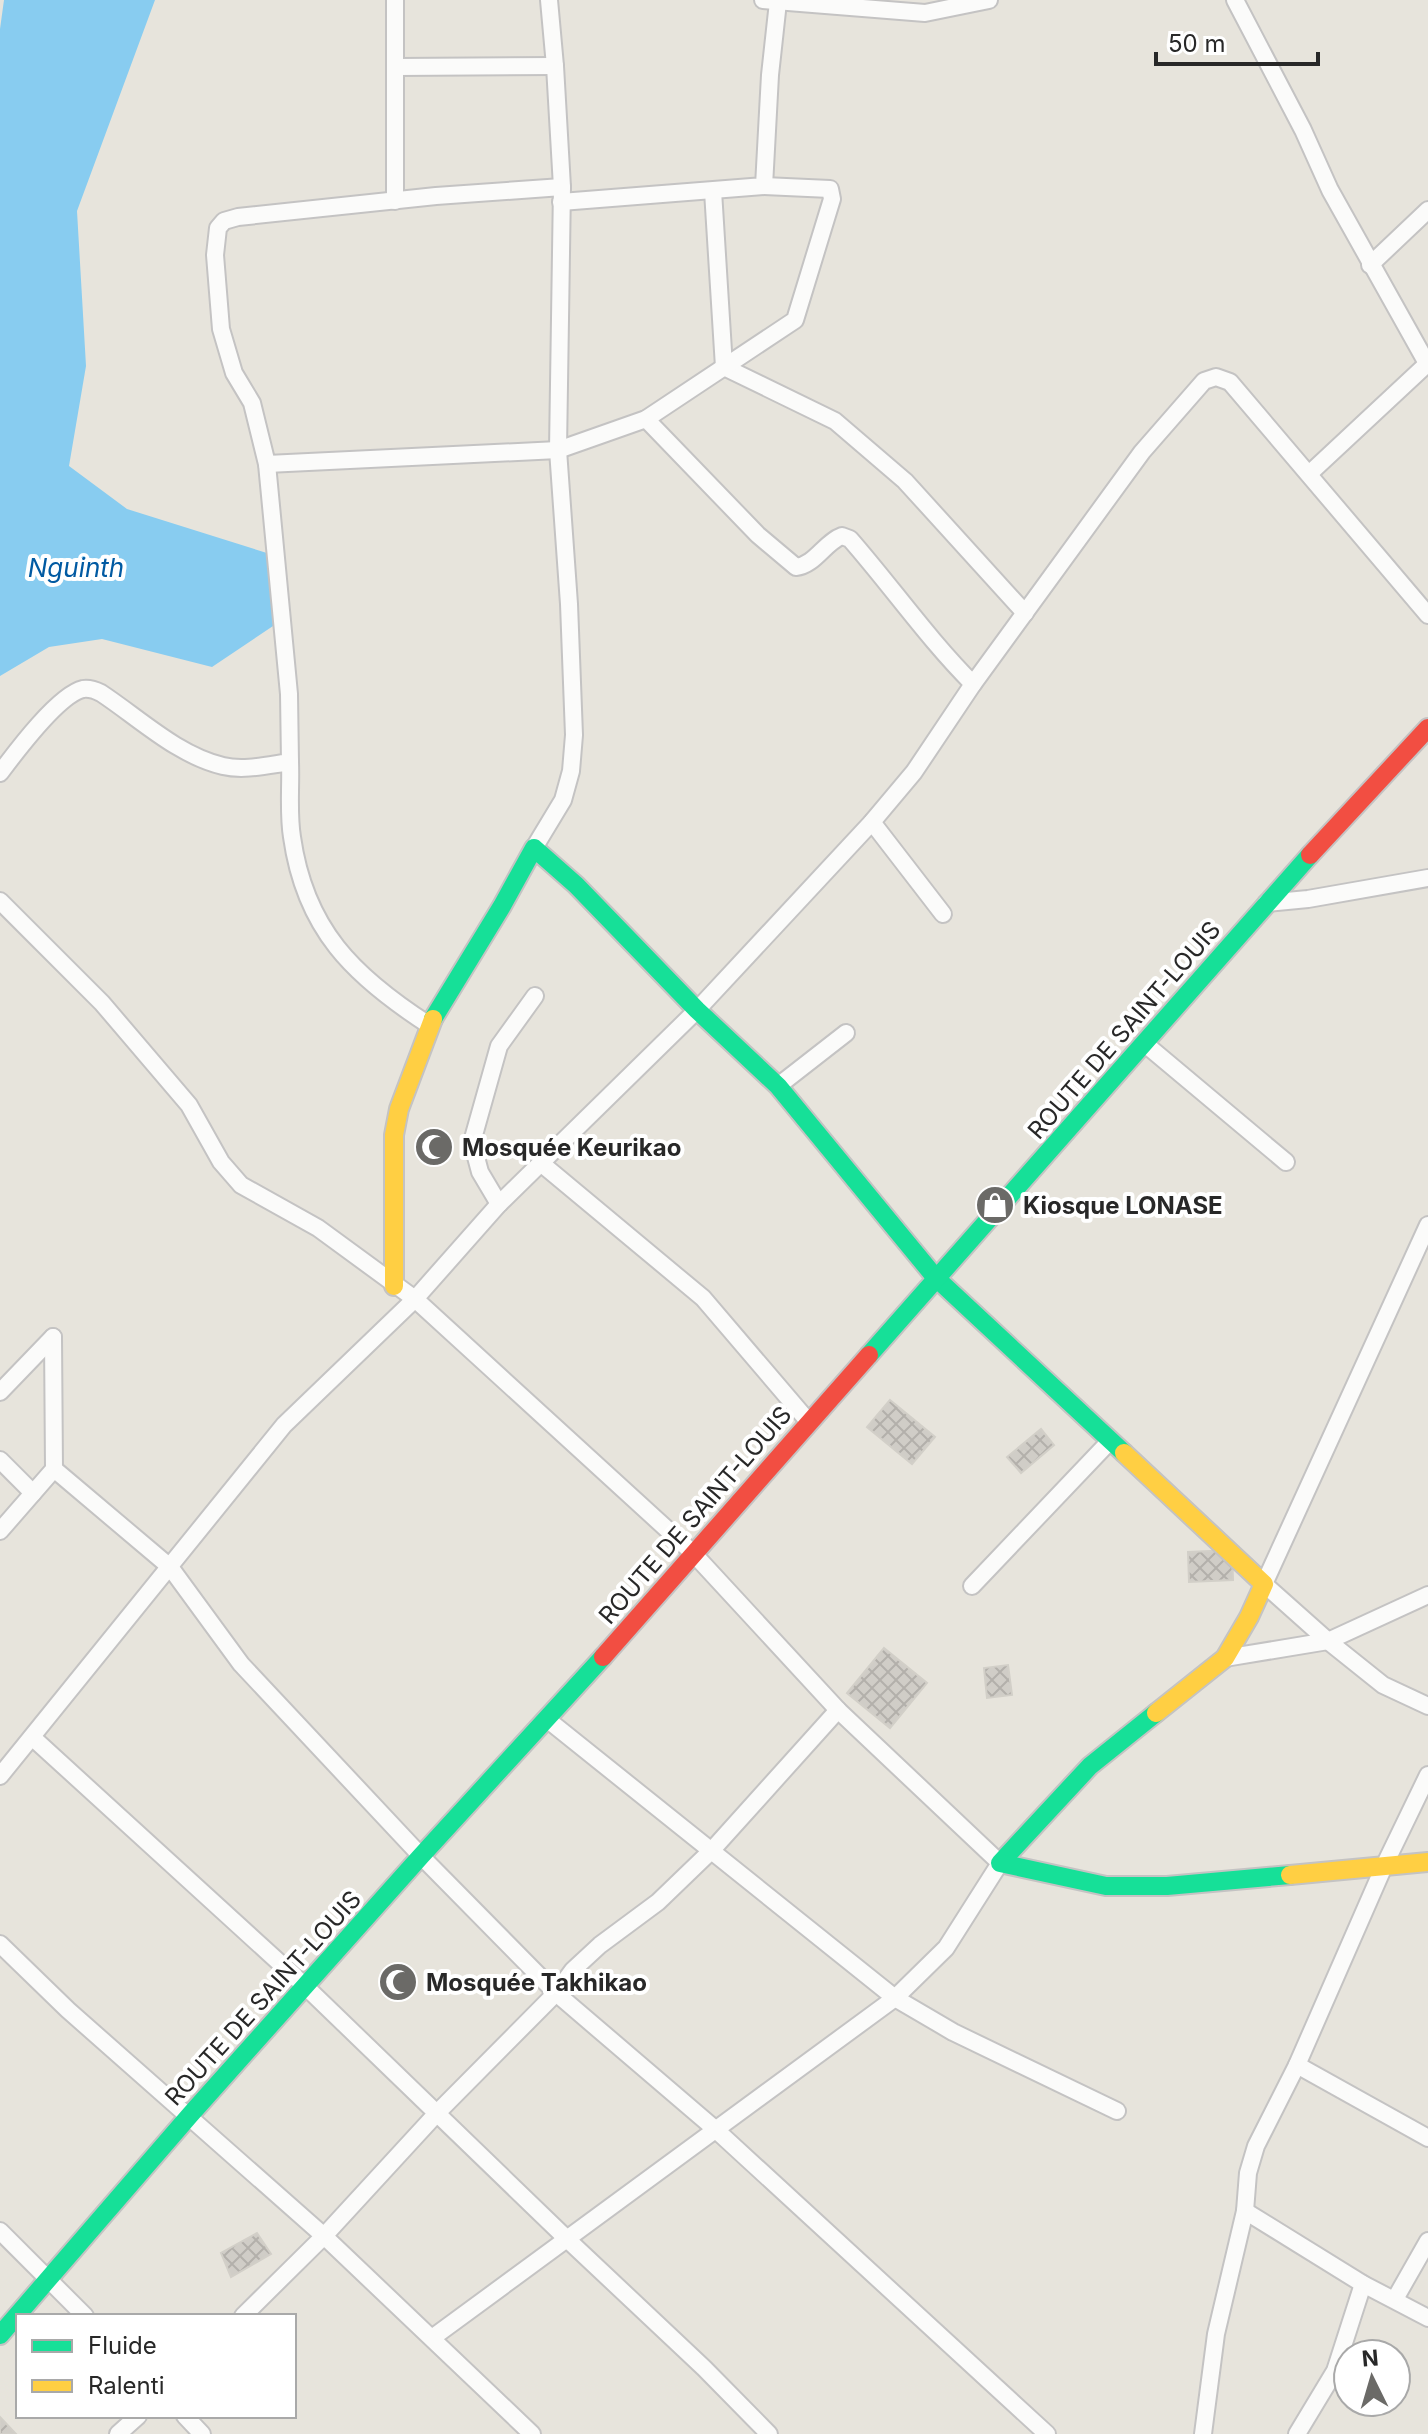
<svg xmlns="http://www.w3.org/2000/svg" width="1428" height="2434" font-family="Inter,sans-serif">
  <defs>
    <pattern id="building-cross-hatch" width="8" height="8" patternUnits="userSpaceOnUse" patternTransform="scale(2)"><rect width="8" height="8" fill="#d0cdc7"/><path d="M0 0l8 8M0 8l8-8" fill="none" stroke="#b3b0ab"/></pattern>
  </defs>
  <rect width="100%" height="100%" fill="#e7e4dc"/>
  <path fill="#88ccf0" d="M4,0H155L77,211L86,366L69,466L127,509L270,554L276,624L212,667L102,639L49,647L0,676V29Z"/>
  <g fill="url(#building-cross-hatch)" stroke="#d2cfc8" stroke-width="2">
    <path d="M890,1400L935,1437L912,1464L867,1427Z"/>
    <path d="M1041,1429L1054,1445L1021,1473L1007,1457Z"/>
    <path d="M1232,1550L1233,1580L1189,1582L1188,1552Z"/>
    <path d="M884,1648L927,1683L890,1728L847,1693Z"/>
    <path d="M1008,1665L1012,1695L987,1698L984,1668Z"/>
    <path d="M257,2233L271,2254L231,2277L221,2253Z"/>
    <path d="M0,2417L16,2434H0Z"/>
  </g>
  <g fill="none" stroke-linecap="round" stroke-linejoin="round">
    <g stroke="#c4c3c3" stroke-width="20">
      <g id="street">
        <path d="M763,0L925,13L989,0"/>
        <path d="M1235,0L1303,130L1330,190L1428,365"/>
        <path d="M397,67L555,66"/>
        <path d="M713,191L724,367L835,421L905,481L1025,613"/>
        <path d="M395,201V0"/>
        <path d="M561,202L764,186L770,75L778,2"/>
        <path d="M1370,265L1428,210"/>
        <path d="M646,419L758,535L796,567C815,565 825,542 842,536L850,539C892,587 928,639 973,684"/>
        <path d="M267,464L558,450L646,419L795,320L832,199L830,189L764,186"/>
        <path d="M1309,474L1428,363"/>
        <path d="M290,762C291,787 288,813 292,837C305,929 353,976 429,1025"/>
        <path d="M0,773C15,753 58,695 83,689C89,688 95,690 101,693C139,718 177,755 223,766C244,771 268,765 290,762L289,694L267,464L252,403L234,373L221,329L215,255L218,228L224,221L238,217L436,196L562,187"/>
        <path d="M872,822L943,914"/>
        <path d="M534,848L563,800L571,771L574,735L569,604L558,450L562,187L555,66L549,0"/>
        <path d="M0,901L102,1003L189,1105L221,1162L241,1185L318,1228L415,1299L693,1553L838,1710L1000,1863L946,1948L895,1998L432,2338"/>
        <path d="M1266,903L1308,899L1428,878"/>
        <path d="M1144,1043L1286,1162"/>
        <path d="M778,1086L846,1033"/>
        <path d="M542,1164L703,1298L808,1421"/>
        <path d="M499,1204L480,1172L472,1142L499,1046L535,996"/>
        <path d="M1428,1225L1264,1584L1328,1641L1383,1685L1428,1706"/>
        <path d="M0,1392L53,1337"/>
        <path d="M0,1460L33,1493"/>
        <path d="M54,1469L170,1567L241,1664L421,1856L556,1993L715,2129L1047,2434"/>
        <path d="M0,1531L54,1469L53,1337"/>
        <path d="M972,1586L1110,1441"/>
        <path d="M1225,1658L1328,1641L1428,1595"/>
        <path d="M548,1720L895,1998L953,2032L1117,2111"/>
        <path d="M32,1737L305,1986L568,2240L704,2368L769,2434"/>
        <path d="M0,1776L284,1425L415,1299L499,1204L697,1010L872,822L914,772L973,684L1142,452L1204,381L1216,377L1230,382L1428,615"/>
        <path d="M0,1944L68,2010L324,2236L532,2434"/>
        <path d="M1297,2065L1428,2138"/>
        <path d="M1245,2211L1363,2284L1428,2318"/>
        <path d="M0,2231L85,2316"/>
        <path d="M1395,2299L1428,2241"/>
        <path d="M243,2316L324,2236L438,2112L556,1993L573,1970L600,1945L658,1902L712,1850L838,1710"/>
        <path d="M185,2416L202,2434"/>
        <path d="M118,2434L138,2416"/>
        <path d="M1203,2434L1216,2334L1245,2211L1248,2173L1256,2146L1297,2065L1385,1864L1428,1775"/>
        <path d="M1297,2434L1335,2371L1363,2284"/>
      </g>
    </g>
    <g stroke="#c4c3c3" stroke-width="22">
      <g id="fast">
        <path d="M433,1019L502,906L534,848L576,885L697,1010L778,1086L935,1277L1124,1453"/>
        <path d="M869,1355L1310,855"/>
        <path d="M1156,1713L1090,1766L1000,1863L1106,1886H1167L1290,1875"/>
        <path d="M0,2335L190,2115L421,1856L603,1657"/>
      </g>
    </g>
    <g stroke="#c4c3c3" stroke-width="22">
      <g id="slow">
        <path d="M394,1286V1135L399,1109L433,1019"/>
        <path d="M1124,1453L1264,1584L1249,1617L1225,1658L1156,1713"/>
        <path d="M1290,1875L1428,1862"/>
      </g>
    </g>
    <g stroke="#c4c3c3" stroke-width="22">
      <g id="jam">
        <path d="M1310,855L1428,728"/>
        <path d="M603,1657L869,1355"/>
      </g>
    </g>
    <use href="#street" stroke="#fbfbfa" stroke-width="16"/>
    <use href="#fast" stroke="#16e098" stroke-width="18"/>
    <use href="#slow" stroke="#ffcf43" stroke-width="18"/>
    <use href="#jam" stroke="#f24e42" stroke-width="18"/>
  </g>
  <defs>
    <g id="mosque-disc" transform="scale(2)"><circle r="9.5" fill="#6b6a67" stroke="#fff"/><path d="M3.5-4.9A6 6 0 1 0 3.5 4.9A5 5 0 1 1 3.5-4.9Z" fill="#fff"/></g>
    <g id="shop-disc" transform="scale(2)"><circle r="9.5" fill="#6b6a67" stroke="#fff"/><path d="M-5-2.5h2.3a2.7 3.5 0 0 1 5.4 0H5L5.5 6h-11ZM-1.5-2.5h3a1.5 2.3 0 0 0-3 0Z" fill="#fff"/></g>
  </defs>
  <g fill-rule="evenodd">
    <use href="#mosque-disc" x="434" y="1147"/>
    <use href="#shop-disc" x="995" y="1205"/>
    <use href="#mosque-disc" x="398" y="1982"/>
  </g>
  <g text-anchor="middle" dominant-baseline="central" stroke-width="8" stroke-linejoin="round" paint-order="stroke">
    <g font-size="24" fill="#282828" stroke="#fff">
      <text transform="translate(1124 1030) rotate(-49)">ROUTE DE SAINT-LOUIS</text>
      <text transform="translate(695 1515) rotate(-49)">ROUTE DE SAINT-LOUIS</text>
      <text transform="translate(263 1998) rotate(-48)">ROUTE DE SAINT-LOUIS</text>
    </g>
    <g font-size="24" font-weight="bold" fill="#282828" stroke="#fff" text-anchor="start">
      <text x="462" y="1147">Mosquée Keurikao</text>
      <text x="1023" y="1205">Kiosque LONASE</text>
      <text x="426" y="1982">Mosquée Takhikao</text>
    </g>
    <g font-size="26" font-style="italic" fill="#015aa2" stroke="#fff">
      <text x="76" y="567">Nguinth</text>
    </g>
  </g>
  <rect x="16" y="2314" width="280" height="104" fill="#ffffff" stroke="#a9a9a9" stroke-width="2"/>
  <rect x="32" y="2340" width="40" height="12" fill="#16e098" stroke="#a9a9a9" stroke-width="2"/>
  <text x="88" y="2354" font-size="24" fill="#282828">Fluide</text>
  <rect x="32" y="2380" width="40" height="12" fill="#ffcf43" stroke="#a9a9a9" stroke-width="2"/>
  <text x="88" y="2394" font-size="24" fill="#282828">Ralenti</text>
  <g transform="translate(1372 2378) rotate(355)"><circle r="38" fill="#ffffff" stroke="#a9a9a9" stroke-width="2"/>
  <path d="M0-6L14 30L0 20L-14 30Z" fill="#6b6a67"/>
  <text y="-12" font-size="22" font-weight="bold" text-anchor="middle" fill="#282828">N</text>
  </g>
  <path d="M1156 52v12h162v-12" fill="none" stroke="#282828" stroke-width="4"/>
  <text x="1168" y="52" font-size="24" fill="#282828" stroke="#ffffff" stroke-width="6" paint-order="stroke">50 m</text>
</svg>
